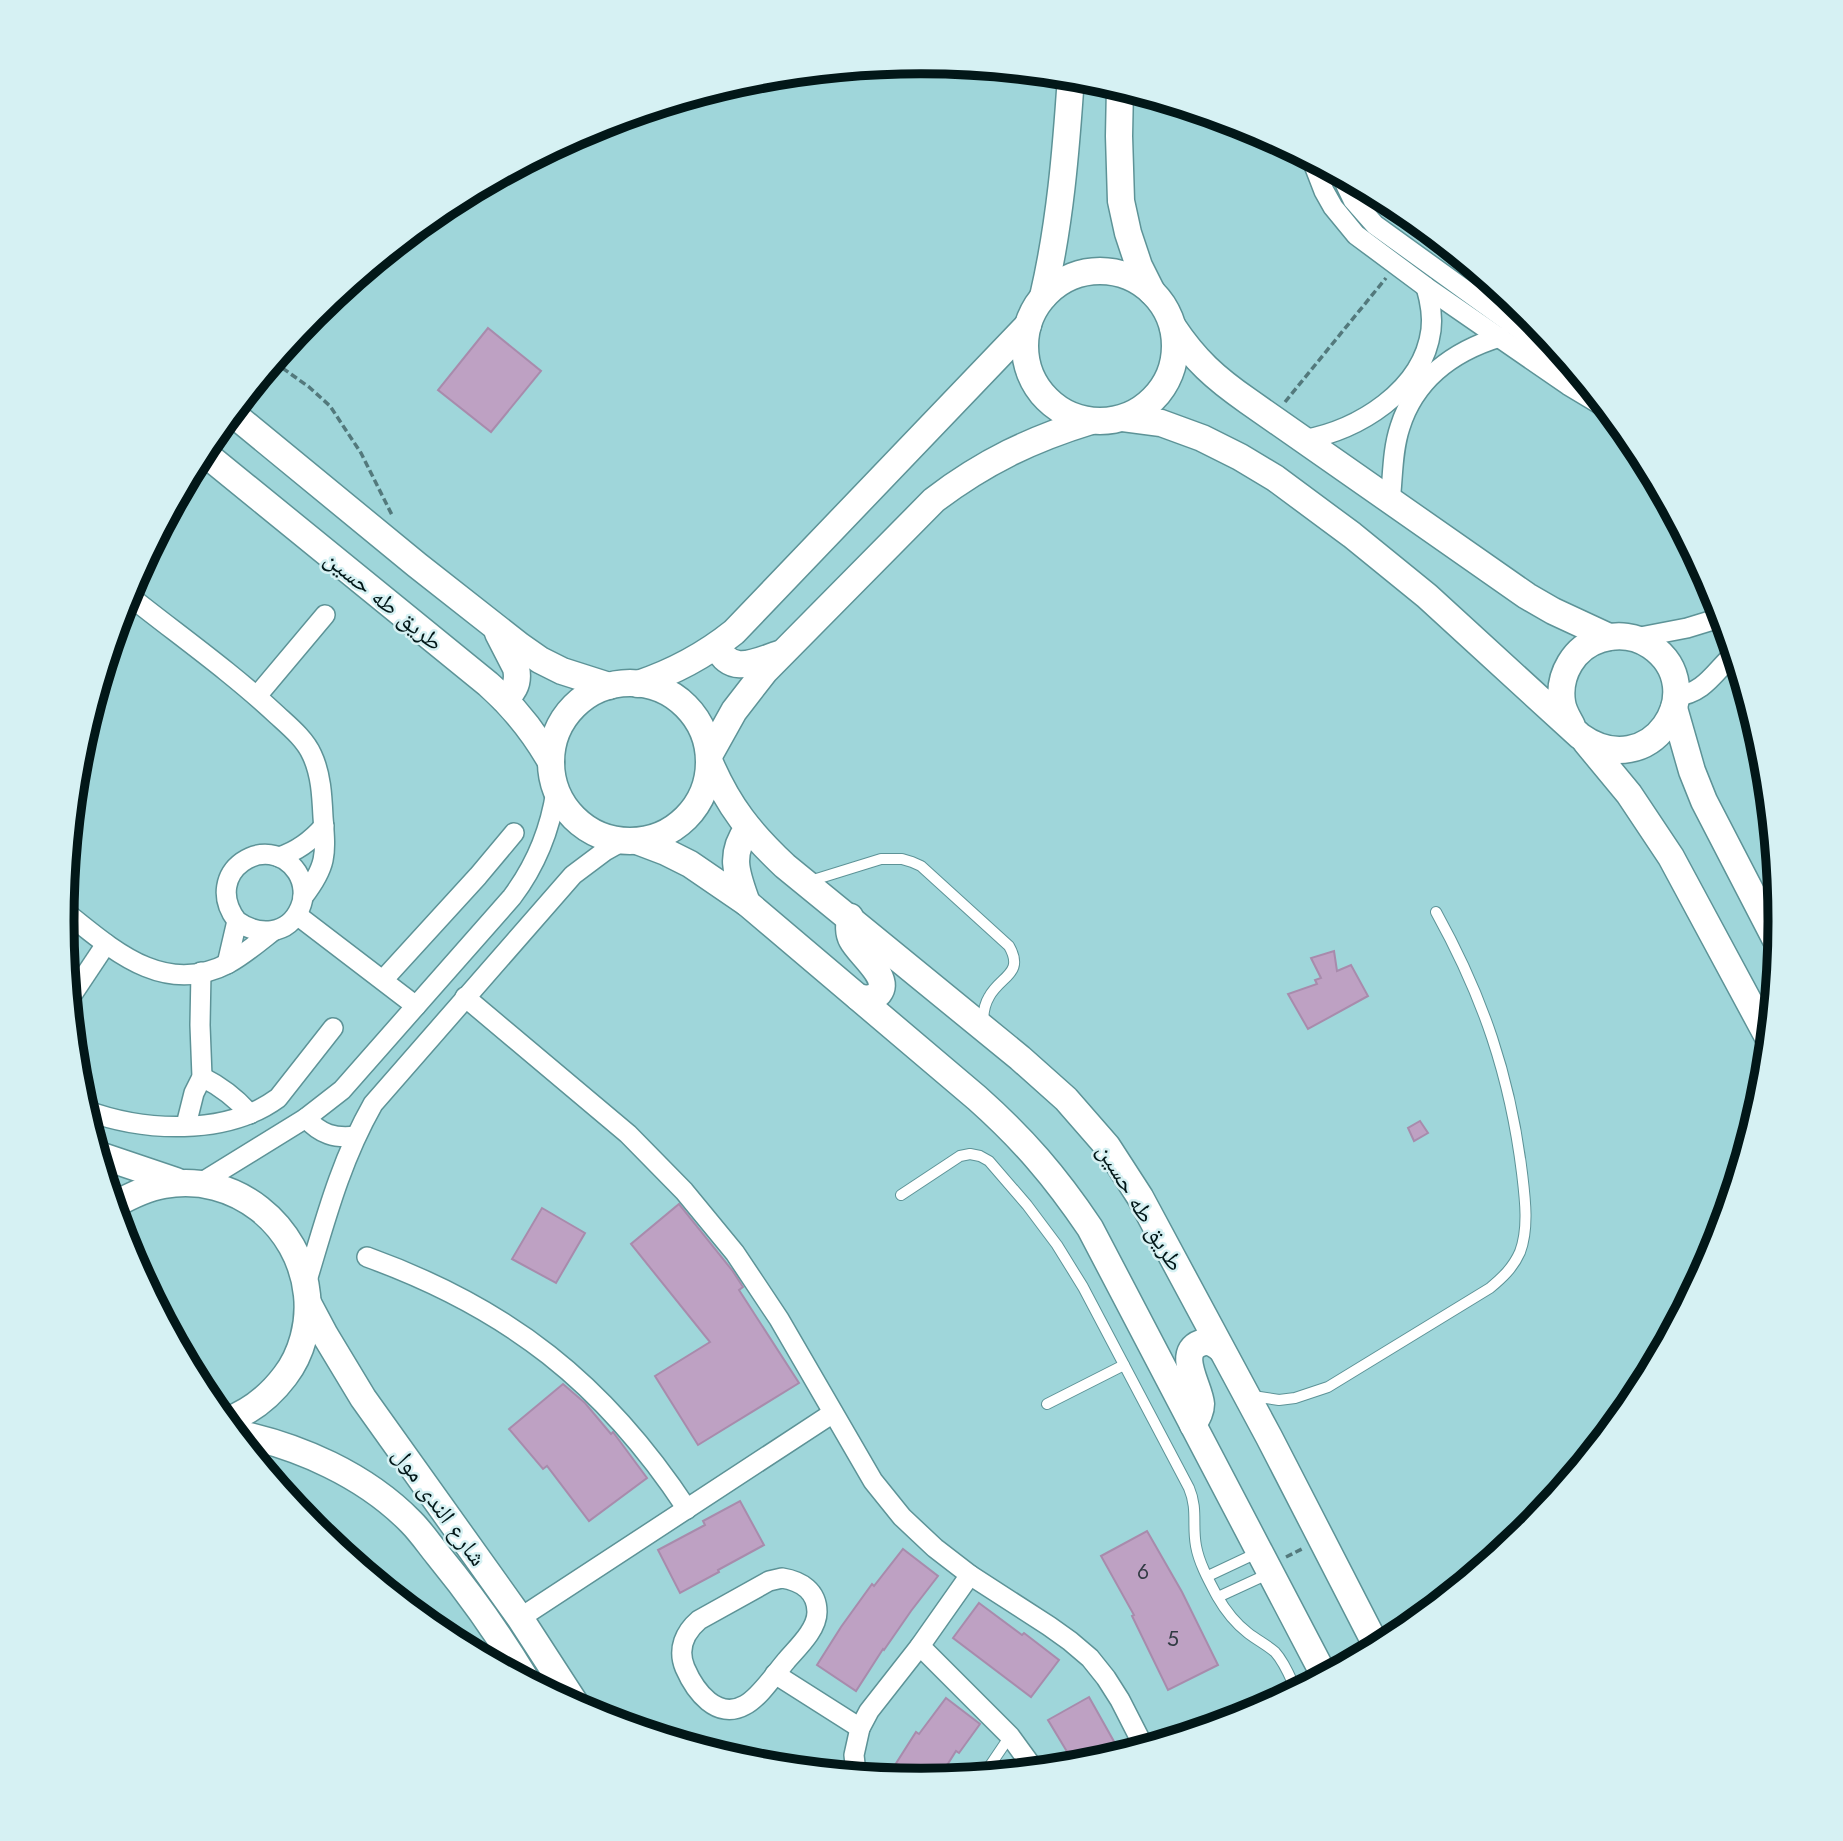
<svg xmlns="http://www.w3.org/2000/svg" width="1843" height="1841" font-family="Jost,'Noto Naskh Arabic',sans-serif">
  <rect width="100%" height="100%" fill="#9fd6da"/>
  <g fill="#bea1c3" stroke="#a88bac" stroke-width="2">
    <path d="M488,328L541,371L491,432L438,390Z"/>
    <path d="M1334,951L1337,971L1351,965L1368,996L1308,1029L1288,994L1317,984L1315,980L1321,978L1311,958Z"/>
    <path d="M1420,1121L1428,1133L1414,1141L1408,1128Z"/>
    <path d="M679,1204L732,1270L743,1287L739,1290L799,1383L698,1445L655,1376L710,1342L631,1244Z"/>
    <path d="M542,1208L585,1233L556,1283L512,1259Z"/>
    <path d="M563,1384L585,1403L611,1434L613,1432L647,1478L589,1521L547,1466L543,1469L509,1429Z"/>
    <path d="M740,1501L764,1545L718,1570L719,1572L680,1593L658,1550L705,1525L703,1521Z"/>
    <path d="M1147,1531L1182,1592L1218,1665L1168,1690L1132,1616L1134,1615L1101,1556Z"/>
    <path d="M903,1549L938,1576L911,1611L884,1650L883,1649L856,1691L817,1665L841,1627L872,1584L874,1586Z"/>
    <path d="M979,1603L1022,1635L1024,1633L1059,1660L1031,1697L953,1638Z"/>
    <path d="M1089,1697L1121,1754L1089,1763L1075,1765L1048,1720Z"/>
    <path d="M946,1698L980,1724L959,1753L956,1751L939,1778L921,1780L888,1776L916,1732L919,1734Z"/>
  </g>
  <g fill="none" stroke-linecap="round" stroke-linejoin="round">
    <g stroke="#5d9397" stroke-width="12">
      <g id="lane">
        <path d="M810,881L881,859H902L912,862L921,866L1009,946C1025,974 1000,976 989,997C984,1005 983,1014 983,1024"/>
        <path d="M901,1195L960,1156L970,1154L980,1156L989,1161L1027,1205L1057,1245L1083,1287L1189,1488C1198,1509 1192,1525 1196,1546C1199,1563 1209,1581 1217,1596C1225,1610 1235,1623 1248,1633C1257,1640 1267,1645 1275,1652C1285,1663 1290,1677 1296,1690"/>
        <path d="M1253,1396L1279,1400L1295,1398L1328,1387L1490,1288C1502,1278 1513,1268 1520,1252C1529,1228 1525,1198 1522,1173C1510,1076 1483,997 1436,912"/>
        <path d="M1047,1404L1124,1365"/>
        <path d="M1208,1576L1259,1552"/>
        <path d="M1218,1597L1268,1574"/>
        <path d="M985,1773L1010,1736"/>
      </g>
    </g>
    <g stroke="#5d9397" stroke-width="22">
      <g id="street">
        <path d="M1312,160L1324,191L1333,207L1356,235L1426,287L1568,385L1608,409"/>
        <path d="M1341,175L1353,200L1375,225L1576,370"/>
        <path d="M1478,298L1490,281"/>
        <path d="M1303,440C1358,430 1423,391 1431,330C1433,315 1430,301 1426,287"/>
        <path d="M1390,502C1393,477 1392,451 1400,427C1415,379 1454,351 1500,337"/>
        <path d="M127,594C177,634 230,671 277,715C289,726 305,739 312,755C321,774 322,796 323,817C326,855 327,866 303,897"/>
        <path d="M1635,638L1687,628L1723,617"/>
        <path d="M257,696L325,615"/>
        <path d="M1676,696C1704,694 1715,671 1734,654"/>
        <path d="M279,857C298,851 311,841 324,826"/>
        <path d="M63,910C111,948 163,998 229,963C245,954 259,942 273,931"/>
        <path d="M297,915L416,1006"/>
        <path d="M227,964L237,921C200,872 268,829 297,872C304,883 305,897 300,908C288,936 258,936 237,921"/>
        <path d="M383,980L478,876L514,833"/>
        <path d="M465,997L628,1134L684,1191L735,1253L779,1319L873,1481L902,1517L935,1548L970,1575L1049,1626L1070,1641L1090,1658L1106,1678L1120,1700L1144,1747"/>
        <path d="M70,998L106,944"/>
        <path d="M202,1077C222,1087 236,1098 250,1114"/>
        <path d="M85,1110C144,1132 226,1136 278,1098L333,1028"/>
        <path d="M306,1118C320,1134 335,1139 356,1136"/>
        <path d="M186,1125L194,1093L202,1077L200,1025L201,972"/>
        <path d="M199,1184L306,1118L342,1090L512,897C536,865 550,831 556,791"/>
        <path d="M367,1257C508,1308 604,1383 687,1509"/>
        <path d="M306,1284C325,1221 340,1162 373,1104L573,875L605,851L623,841"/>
        <path d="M782,1578C801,1581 817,1591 817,1612C817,1630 797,1648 786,1661C775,1674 759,1698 745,1705C717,1721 695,1691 685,1668C677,1649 685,1632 699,1620L769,1581Z"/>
        <path d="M520,1618L833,1413"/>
        <path d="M920,1646L1010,1736L1034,1769"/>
        <path d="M775,1674L860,1728"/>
        <path d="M856,1773L854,1755L860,1728L869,1711L920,1646L970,1575"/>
      </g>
    </g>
    <g stroke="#5d9397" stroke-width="29">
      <g id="secondary">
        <path d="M1120,87L1119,136L1121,201L1128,233L1139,266L1152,292"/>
        <circle cx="1100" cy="346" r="75"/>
        <path d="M1043,297C1060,224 1066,151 1071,76"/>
        <path d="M1173,327C1195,360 1215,378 1248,401L1527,596L1553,611L1609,637"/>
        <path d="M232,413L417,565L520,646L540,660L562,671L609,686"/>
        <path d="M1123,418L1161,423L1202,438L1240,457L1275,478L1352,535L1427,596L1580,736C1650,786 1713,689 1651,646C1636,636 1618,634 1601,639C1574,647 1558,675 1562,702C1563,711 1568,718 1572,726"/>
        <path d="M203,452L488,684C514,707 534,732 551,762"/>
        <path d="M498,633L516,668C519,682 515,691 504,699"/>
        <path d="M717,646C730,676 755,662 779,654"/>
        <circle cx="630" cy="762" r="79"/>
        <path d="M638,684C674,672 704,656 734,632L1028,325"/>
        <path d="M1674,708L1692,771L1704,801L1778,944"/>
        <path d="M1586,742L1629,794L1671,857L1769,1039"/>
        <path d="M710,754L734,711L765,671L934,500C984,462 1032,439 1091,421"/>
        <path d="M710,763C729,807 750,833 785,866L1020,1058L1066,1099L1107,1146L1140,1197L1269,1437L1377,1647"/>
        <path d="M637,841L666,852L690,864L747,903L977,1098C1023,1139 1055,1176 1090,1228L1324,1675"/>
        <path d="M747,903C737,875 728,855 748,828"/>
        <path d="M850,917C849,925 848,933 852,940C859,954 891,977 879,993C873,1000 865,999 858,997"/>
        <path d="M99,1155L176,1181"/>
        <path d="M114,1205C130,1196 146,1188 164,1185C235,1172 300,1225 307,1295C310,1323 302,1354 285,1376C270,1396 250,1412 226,1421"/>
        <path d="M308,1303L325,1335L363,1398L520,1618L577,1706"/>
        <path d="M1193,1425C1197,1418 1201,1412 1201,1404C1200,1387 1175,1352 1201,1343C1209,1340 1215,1344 1221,1349"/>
        <path d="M236,1433C299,1446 365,1475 411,1522C421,1532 429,1544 438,1555C470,1594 499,1635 525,1678"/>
      </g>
    </g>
    <g stroke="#53797c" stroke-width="3.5" stroke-dasharray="7 3.5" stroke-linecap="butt">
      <path d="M1142,104L1178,105"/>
      <path d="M274,362L309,387L330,406L361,453L392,515"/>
      <path d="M1285,402L1386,278"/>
      <path d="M1765,878L1776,872"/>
      <path d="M1286,1557L1304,1548"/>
    </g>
    <use href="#lane" stroke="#fff" stroke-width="10"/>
    <use href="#street" stroke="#fff" stroke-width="19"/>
    <use href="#secondary" stroke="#fff" stroke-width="26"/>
  </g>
  <g text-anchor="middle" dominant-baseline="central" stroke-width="5" stroke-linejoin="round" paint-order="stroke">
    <g font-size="21" fill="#313a43">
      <text x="1143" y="1572">6</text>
      <text x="1173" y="1639">5</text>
    </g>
    <g font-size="24" fill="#021718" stroke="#d6f1f3">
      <text transform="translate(384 600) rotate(39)">طريق طه حسين</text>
      <text transform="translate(1141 1207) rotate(59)">طريق طه حسين</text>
      <text transform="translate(440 1506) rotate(54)">شارع الندى مول</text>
    </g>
  </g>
  <path d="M0 0H1843V1841H0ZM74 921a847 847 0 1 1 1694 0a847 847 0 1 1-1694 0Z" fill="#d6f1f3" fill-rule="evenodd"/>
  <path fill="none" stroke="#021718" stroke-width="9" d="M74 921a847 847 0 1 1 1694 0a847 847 0 1 1-1694 0Z"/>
</svg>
